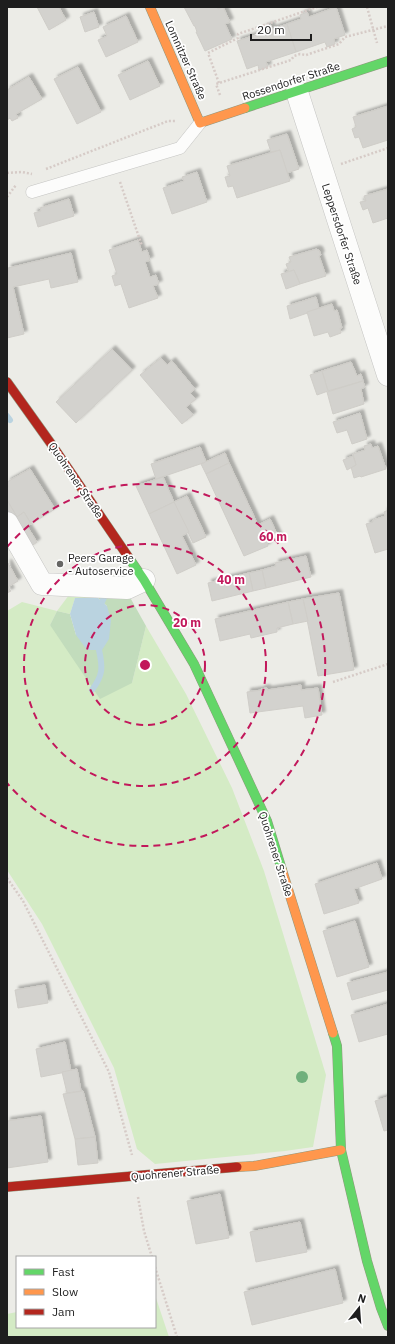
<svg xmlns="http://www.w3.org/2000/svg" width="395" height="1344" font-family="'IBM Plex Sans',sans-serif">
  <defs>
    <filter id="shadow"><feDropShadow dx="3.5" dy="-3.5" stdDeviation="1" flood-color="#0004"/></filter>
  </defs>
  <rect width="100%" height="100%" fill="#ecece7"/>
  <g fill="#d4ebc5">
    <path d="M98,594V598H75L70,614L57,611L50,625L132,683L146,626L186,694L232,788L264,871L326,1075L313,1147L285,1151L155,1164L137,1149L114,1068L42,924L7,870V611L22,602L57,611L69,595Z"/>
    <path d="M155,1295L169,1337H7V1314L17,1312V1327H155Z"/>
  </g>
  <path fill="#c2dcbc" d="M127,592L146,626L132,683L100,699L50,625L57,611L70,614L76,635L107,606L98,598V594Z"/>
  <path fill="#bad3e0" d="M75,598H98L107,606L111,620L109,639L102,650H87L76,635L70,614Z"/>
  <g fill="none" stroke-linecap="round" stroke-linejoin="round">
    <g stroke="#bad3e0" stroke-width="6">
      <path d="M7,416L10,420"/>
      <path d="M102,602L106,593"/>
      <path d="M92,690C103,675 103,668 99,650"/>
    </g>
  </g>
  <g fill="#d3d2ce" stroke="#cfcdc8" filter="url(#shadow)">
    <path d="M37,7H59L66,20L49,30Z"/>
    <path d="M184,7H217L218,9L223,7L230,22L225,24L232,39L205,51L196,32H197L195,26H194Z"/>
    <path d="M336,7L345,35L334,39L335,44L327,47L325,42L296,52L287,24L301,19L300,15L307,12L309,17Z"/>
    <path d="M94,12L99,27L85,32L80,17Z"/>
    <path d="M126,16L138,42L106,57L98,40L107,36L103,27Z"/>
    <path d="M287,24L296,52L266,62L268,67L259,70L258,65L247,69L237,41L265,32L263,28L271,25L272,29Z"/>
    <path d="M148,61L160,86L130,100L118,75Z"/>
    <path d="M78,67L101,112L77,124L54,79Z"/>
    <path d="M29,77L42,99L16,114L18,118L12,121L10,118L7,120V90Z"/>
    <path d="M388,106V140L363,148L359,137L355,138L352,129L356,127L353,117Z"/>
    <path d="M287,134L299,169L287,173L280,150L271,152L267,140Z"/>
    <path d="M280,150L290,181L237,198L233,186L228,187L225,177L230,176L227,166Z"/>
    <path d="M197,172L207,202L172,214L163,188L184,181L182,177Z"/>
    <path d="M388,189V218L373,223L368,208L363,210L360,202L366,201L364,196Z"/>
    <path d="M69,199L74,216L38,227L34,213L41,211L40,208Z"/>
    <path d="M138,240L142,252L147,250L150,260L145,262L150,277L156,275L159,284L153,286L158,298L129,308L121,284L115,286L112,276L117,274L109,250Z"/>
    <path d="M317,249V250H319L321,255L319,256L326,276L300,284L296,274H295L294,270L289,272L286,264L291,262L289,257Z"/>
    <path d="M71,253L78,282L51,288L49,279L13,287L24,334L7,338L8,268Z"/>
    <path d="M294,270L300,284L286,289L281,274Z"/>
    <path d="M316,297L319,309L290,319L287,306Z"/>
    <path d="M332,304L334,311L337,310L342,328H340L341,333L330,337L328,332L314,336L307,312Z"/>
    <path d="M112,349L132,370L76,423L56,402Z"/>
    <path d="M161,358L167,365L172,361L195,389L190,393L196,399L186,407L193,415L182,424L140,375Z"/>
    <path d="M351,362L357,376L361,374L363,381L328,391L322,371Z"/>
    <path d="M322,371L328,391L317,395L310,375Z"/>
    <path d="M363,381L365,387L361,389L364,404L333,414L327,392Z"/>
    <path d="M360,413L367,439L352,444L347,430L337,433L333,422Z"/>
    <path d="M371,444L372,448L378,446L386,469L361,477L360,476L354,478L351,467L356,465L353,454L365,450L364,446Z"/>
    <path d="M200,447L206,462L156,479L151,464Z"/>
    <path d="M225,453L229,463L206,474L201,464Z"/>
    <path d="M353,456L356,465L347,470L343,460Z"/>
    <path d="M229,463L258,525L270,519L279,538L267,543L268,546L244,556L206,474Z"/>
    <path d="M30,469L55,509L31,524L24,512L17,517L7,500V488L8,487L7,482Z"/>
    <path d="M163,477L174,502L149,514L136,486Z"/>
    <path d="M187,496L206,537L193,543L174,502Z"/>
    <path d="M7,500L17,517L24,512L31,524L27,526L37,542L29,548L7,513Z"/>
    <path d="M174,502L189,532L182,536L196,565L177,574L149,514Z"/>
    <path d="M388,510V549L375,553L366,524L373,522V520L385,516L384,512Z"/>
    <path d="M306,556L311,577L266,588L262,570L276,566L275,563Z"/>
    <path d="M7,563H8L18,581L8,587L11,591L7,593Z"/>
    <path d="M262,570L266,588L253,591L249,573Z"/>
    <path d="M249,573L253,591L212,601L208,583Z"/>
    <path d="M339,593L354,670L318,676L303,599Z"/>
    <path d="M303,599L308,621L293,624L288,602Z"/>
    <path d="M288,602L293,624L277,628V632L251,638L250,634L220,641L215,619Z"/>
    <path d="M301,685V690L318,688L322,715L305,718L303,706L250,713L247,692L262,690L261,689L267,688V690Z"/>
    <path d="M377,863L382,879L354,889L359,903L324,914L315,884Z"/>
    <path d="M355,921L369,967L337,977L323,931Z"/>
    <path d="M388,972V990L352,1000L347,983Z"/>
    <path d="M45,985L48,1003L18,1008L15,990Z"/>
    <path d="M388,1004V1034L359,1042L351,1015Z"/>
    <path d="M65,1042L71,1071L41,1077L36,1049Z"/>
    <path d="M77,1069L81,1091L67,1093L62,1072Z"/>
    <path d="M83,1091L95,1137L75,1139L63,1094Z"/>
    <path d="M388,1097V1130L384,1131L375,1101Z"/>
    <path d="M41,1116L48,1162L7,1168V1121Z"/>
    <path d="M95,1137L98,1163L78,1165L75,1139Z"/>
    <path d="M220,1194L229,1238L196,1244L187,1201Z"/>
    <path d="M300,1222L307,1252L256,1262L250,1232Z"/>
    <path d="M335,1269L343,1303L252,1325L244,1292Z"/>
  </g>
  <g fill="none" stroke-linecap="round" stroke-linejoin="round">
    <g stroke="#c5c5c3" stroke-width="13">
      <path id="lane" d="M32,192L180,148L200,123"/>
    </g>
    <g stroke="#c5c5c3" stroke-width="23">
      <g id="street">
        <path d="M297,92L388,375"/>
        <path d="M7,523L42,584L127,588L144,580"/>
      </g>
    </g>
    <g stroke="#91977e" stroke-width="10">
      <g id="fast">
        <path d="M245,108L388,61"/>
        <path d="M129,558L144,580L194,664L267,821L282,870"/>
        <path d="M333,1033L337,1046L341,1150L367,1261L381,1308L388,1326"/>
      </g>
    </g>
    <g stroke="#91977e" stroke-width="10">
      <g id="slow">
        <path d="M150,7L200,123L245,108"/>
        <path d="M282,870L333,1033"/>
        <path d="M237,1167L254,1166L341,1150"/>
      </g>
    </g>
    <g stroke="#91977e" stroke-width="10">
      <g id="jam">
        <path d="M7,382L52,445L129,558"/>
        <path d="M7,1187L237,1167"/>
      </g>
    </g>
    <g stroke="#d6cbc7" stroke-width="2.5" stroke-dasharray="2 2" stroke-linecap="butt">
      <path d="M367,7L377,43"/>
      <path d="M219,83L208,53L238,38V34L317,7"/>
      <path d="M220,95L216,84L291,60L294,56L300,54L306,55L339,44L345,37L388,26"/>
      <path d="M341,164L388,148"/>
      <path d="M46,169L168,121H176"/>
      <path d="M7,173L22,172L32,174"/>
      <path d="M120,182L142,246"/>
      <path d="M7,197L16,185"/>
      <path d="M333,682L388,664"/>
      <path d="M7,878L23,901L109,1072L132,1155"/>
      <path d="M138,1197L144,1231L152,1257"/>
      <path d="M155,1267L177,1337"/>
    </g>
    <use href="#lane" stroke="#fcfcfb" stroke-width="12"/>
    <use href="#street" stroke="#fcfcfb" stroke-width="22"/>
    <use href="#fast" stroke="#63d668" stroke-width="9"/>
    <use href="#slow" stroke="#ff974d" stroke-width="9"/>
    <use href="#jam" stroke="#b3261e" stroke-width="9"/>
  </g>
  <circle fill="#70b07c" cx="302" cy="1077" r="6"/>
  <g fill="none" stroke="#c2185b" stroke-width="2" stroke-dasharray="7 5">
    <circle cx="145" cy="665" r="60"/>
    <circle cx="145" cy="665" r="121"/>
    <path d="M7 547A181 181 0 1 1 7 783"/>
  </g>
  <circle fill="#666664" stroke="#fff" stroke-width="1.5" cx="60" cy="564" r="4"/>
  <g text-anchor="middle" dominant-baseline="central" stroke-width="3.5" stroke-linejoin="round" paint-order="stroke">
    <g font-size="11" fill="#1e1e1e" stroke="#fff">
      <text transform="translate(186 60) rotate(66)">Lomnitzer Straße</text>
      <text transform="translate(291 81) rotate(-18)">Rossendorfer Straße</text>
      <text transform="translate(342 234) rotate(72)">Leppersdorfer Straße</text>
      <text transform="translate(76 480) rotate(56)">Quohrener Straße</text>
      <text transform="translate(276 854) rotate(72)">Quohrener Straße</text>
      <text transform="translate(175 1173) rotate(-5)">Quohrener Straße</text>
    </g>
    <g font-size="11" fill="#1e1e1e" stroke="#fff" text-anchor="start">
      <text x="68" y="558">Peers Garage<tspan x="68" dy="13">- Autoservice</tspan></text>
    </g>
  </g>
  <circle cx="145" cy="665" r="6" fill="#c2185b" stroke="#fff" stroke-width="2"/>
  <g font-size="12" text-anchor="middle" font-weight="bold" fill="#c2185b" stroke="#fff" stroke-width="3.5" stroke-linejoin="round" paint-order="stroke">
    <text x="273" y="541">60 m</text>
    <text x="231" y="584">40 m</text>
    <text x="187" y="627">20 m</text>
  </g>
  <rect width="395" height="1344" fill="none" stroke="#1e1e1e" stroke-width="16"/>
  <rect x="16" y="1256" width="140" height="72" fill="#ffffff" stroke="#a5a5a5"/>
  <rect x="24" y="1269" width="20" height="6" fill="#63d668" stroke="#a5a5a5"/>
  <text x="52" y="1276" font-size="12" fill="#1e1e1e">Fast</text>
  <rect x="24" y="1289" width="20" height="6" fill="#ff974d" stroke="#a5a5a5"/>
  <text x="52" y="1296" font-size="12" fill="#1e1e1e">Slow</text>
  <rect x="24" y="1309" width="20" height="6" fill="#b3261e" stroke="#a5a5a5"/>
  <text x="52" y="1316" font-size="12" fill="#1e1e1e">Jam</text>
  <g transform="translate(359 1308) rotate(17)" stroke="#ffffff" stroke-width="3" paint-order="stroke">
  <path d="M0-3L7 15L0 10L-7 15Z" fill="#1e1e1e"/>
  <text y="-6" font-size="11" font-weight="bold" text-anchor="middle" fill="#1e1e1e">N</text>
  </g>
  <path d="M251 34v6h60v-6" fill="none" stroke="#1e1e1e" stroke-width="2"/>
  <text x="257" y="34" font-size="12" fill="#1e1e1e" stroke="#ffffff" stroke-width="3" paint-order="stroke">20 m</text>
</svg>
